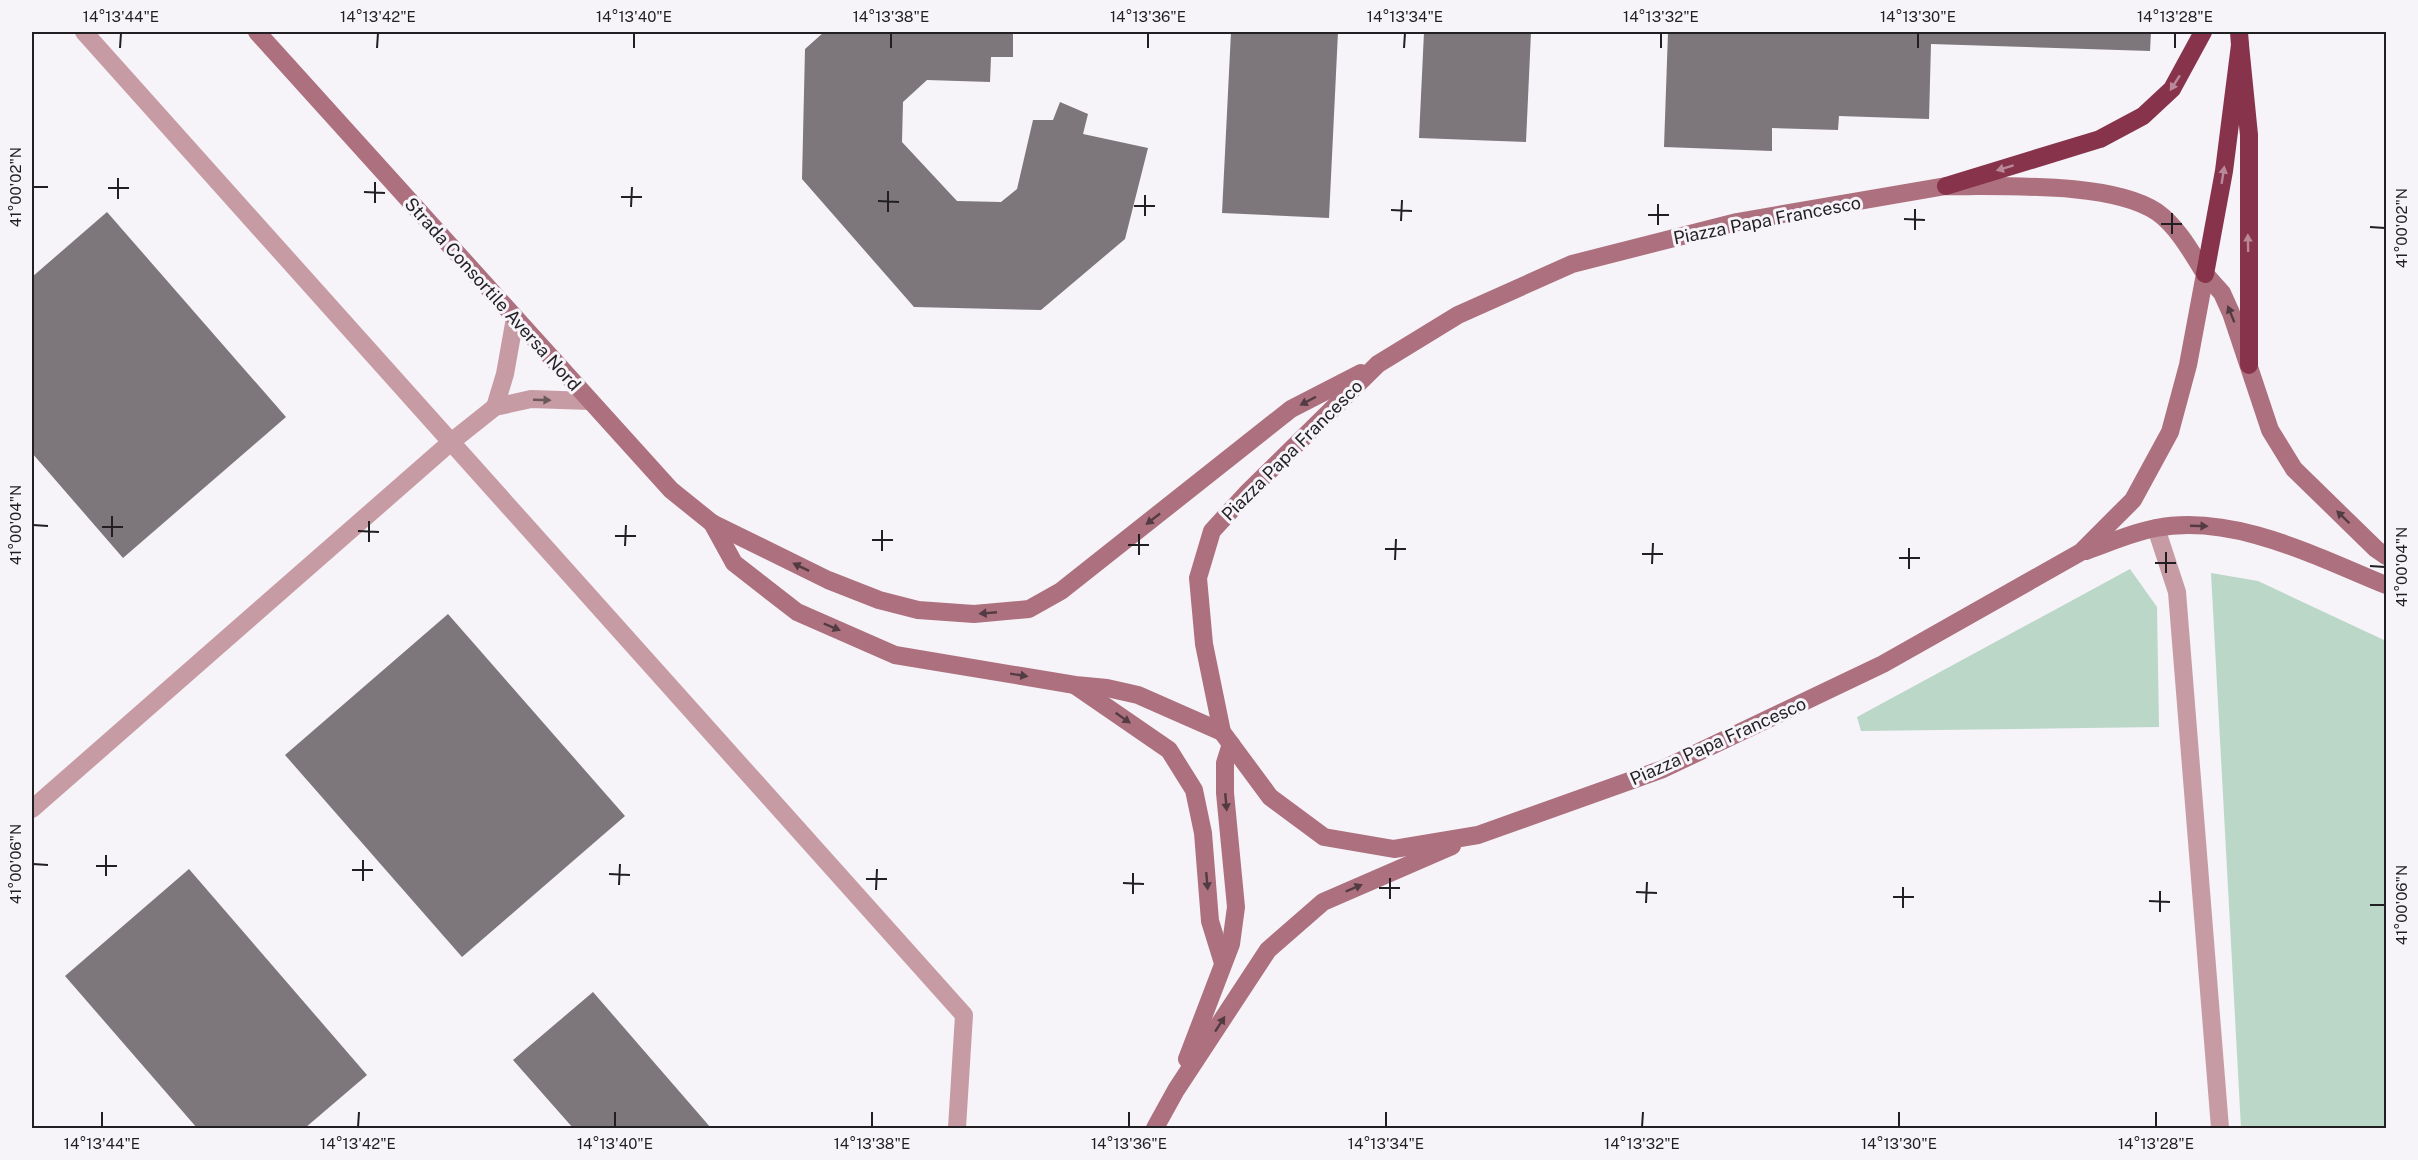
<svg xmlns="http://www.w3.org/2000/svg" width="2418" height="1160" font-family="'Public Sans',sans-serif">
  <rect width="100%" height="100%" fill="#f6f3f9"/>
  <g fill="#bad7c8">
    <path d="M2130,569L2157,607L2159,727L1861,731L1857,717Z"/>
    <path d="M2211,573L2258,581L2386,641V1128H2241Z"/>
  </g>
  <g fill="#7d777c">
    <path d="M824,32H1013V57H991L990,82L927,80L903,102L902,142L957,201L1001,202L1017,189L1033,120H1053L1060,102L1088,114L1083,134L1148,148L1125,239L1041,310L914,307L802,179L805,49Z"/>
    <path d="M1231,32H1338L1329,218L1222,213Z"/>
    <path d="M1424,32H1531L1526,142L1419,138Z"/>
    <path d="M1668,32H2151L2150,51L1931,44L1929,119L1839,116L1838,130L1772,128V151L1664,147Z"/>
    <path d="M107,212L286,417L123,558L32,453V277Z"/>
    <path d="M448,614L625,816L462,957L285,755Z"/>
    <path d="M189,869L367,1075L305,1128H197L65,976Z"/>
    <path d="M593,992L711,1128H573L513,1060Z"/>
  </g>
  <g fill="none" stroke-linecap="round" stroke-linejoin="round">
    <g stroke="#c79ba4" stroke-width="18">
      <path d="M84,32L964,1015L957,1128"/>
      <path d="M495,407L505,374L515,318"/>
      <path d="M32,809L451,442L495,407L531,399L590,401"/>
    </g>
    <path stroke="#c79ba4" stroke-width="18" d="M2156,528L2177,592L2220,1128"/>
    <g stroke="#ad707e" stroke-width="18">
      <path d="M257,32L671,490L712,523L828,580L879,600L918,610L974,614L1029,609L1061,591L1291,409L1361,373"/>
      <path d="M1946,186C2002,187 2111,181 2157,212C2178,227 2192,253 2205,274L2188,365L2170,432L2133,500L2081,552L1883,664L1663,769L1478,835L1394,849L1324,837L1270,797L1222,732L1204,644L1198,578L1212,531L1246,494L1378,364L1458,315L1572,264L1737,222Z"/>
      <path d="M2205,274L2222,293L2231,313L2270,430L2294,469L2376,549L2386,556"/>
      <path d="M712,523L734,563L797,612L895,655L1075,685L1107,688L1138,695L1222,732"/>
      <path d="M2086,551C2109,543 2133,532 2156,528C2233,513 2317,557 2386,585"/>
      <path d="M1076,686L1169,750L1194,790L1203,833L1210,921L1223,963"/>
      <path d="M1187,1059L1231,944L1236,907L1225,793V763L1231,744"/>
      <path d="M1155,1128L1176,1090L1268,950L1323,902L1452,846"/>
    </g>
    <g stroke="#87334c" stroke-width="18">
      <path d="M2240,45L2249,135V365"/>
      <path d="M1946,186L2100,139L2143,116L2172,89L2203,32"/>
      <path d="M2205,274L2224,171L2240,45L2239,32"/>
    </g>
  </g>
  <defs><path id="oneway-solid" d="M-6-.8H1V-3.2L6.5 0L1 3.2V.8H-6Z" transform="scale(1.5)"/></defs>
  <g fill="#b9899a">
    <use href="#oneway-solid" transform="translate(2175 83) rotate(123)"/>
    <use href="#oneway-solid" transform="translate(2005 168) rotate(163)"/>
    <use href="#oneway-solid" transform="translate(2223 175) rotate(-81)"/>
    <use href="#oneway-solid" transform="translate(2248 243) rotate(-91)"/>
  </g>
  <g fill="#523b42">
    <use href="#oneway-solid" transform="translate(2231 314) rotate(-112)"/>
    <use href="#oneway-solid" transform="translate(1308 401) rotate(152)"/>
    <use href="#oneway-solid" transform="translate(2343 517) rotate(-136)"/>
    <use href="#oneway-solid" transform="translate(1153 519) rotate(142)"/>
    <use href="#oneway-solid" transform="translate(2199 526) rotate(2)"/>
    <use href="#oneway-solid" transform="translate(801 567) rotate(-154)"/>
    <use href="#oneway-solid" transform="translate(988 613) rotate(175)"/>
    <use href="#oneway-solid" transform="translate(832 627) rotate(23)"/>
    <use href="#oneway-solid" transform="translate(1019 675) rotate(9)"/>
    <use href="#oneway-solid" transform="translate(1123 718) rotate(35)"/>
    <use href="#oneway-solid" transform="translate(1226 802) rotate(85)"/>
    <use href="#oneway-solid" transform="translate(1207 881) rotate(85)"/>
    <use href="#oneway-solid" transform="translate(1354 888) rotate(-23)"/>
    <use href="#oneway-solid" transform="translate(1220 1024) rotate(-57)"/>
  </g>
  <use fill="#6c575c" href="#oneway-solid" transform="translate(542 400) rotate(2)"/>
  <path fill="none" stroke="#211f22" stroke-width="2" d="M120,48L121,33M377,48L378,33M634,48V33M891,48V33M1148,48V33M1404,48L1405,33M1661,48V33M1918,48V33M2175,48V33M33,187H48M108,188H129M364,192L385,193M621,197H642M118,199V178M878,201L899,202M375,203V182M1134,206H1155M631,207L632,187M1391,210L1412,211M888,212V191M1648,215H1669M1145,216V195M1904,219L1925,220M1401,221L1402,200M2161,224H2182M1658,225V204M2370,227L2385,228M1915,230V209M2172,234V213M33,525L48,526M102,527H123M358,531L379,532M615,536H636M112,537V516M872,540H893M369,542V521M1128,545H1149M625,546L626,525M1385,549H1406M882,551V530M1642,554H1663M1139,555V534M1899,558H1920M1395,560L1396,539M2155,563H2176M1652,564L1653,543M2370,566L2385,567M1909,569V548M2166,573V552M33,864L48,865M96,866H117M352,870H373M609,874L630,875M106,876V855M866,879H887M363,881V860M1123,883L1144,884M619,885L620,864M1379,888H1400M876,890L877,869M1636,892L1657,893M1133,894V873M1893,897H1914M1390,899V878M2149,901L2170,902M1646,903L1647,882M2370,905H2385M1903,908V887M2160,912V891M102,1127V1112M358,1127L359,1112M615,1127V1112M872,1127V1112M1129,1127V1112M1386,1127V1112M1642,1127L1643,1112M1899,1127V1112M2156,1127V1112"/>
  <g text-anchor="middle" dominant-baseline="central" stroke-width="6" stroke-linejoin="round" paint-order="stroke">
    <g font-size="18" fill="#211f22" stroke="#f6f3f9">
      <text transform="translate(1767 220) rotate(-11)">Piazza Papa Francesco</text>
      <text transform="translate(493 294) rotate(48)">Strada Consortile Aversa Nord</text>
      <text transform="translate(1292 450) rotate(-45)">Piazza Papa Francesco</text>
      <text transform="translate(1718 741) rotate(-24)">Piazza Papa Francesco</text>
    </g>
  </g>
  <rect width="2418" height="1160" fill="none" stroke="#f6f3f9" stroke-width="66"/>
  <rect x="33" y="33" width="2352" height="1094" fill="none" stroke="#211f22" stroke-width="2"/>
  <g font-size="15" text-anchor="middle" fill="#211f22">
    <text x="121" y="22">14°13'44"E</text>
    <text x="378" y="22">14°13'42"E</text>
    <text x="634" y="22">14°13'40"E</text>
    <text x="891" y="22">14°13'38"E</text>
    <text x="1148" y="22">14°13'36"E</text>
    <text x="1405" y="22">14°13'34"E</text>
    <text x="1661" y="22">14°13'32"E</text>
    <text x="1918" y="22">14°13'30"E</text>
    <text x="2175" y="22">14°13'28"E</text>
    <text transform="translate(16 187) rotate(-90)" y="5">41°00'02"N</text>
    <text transform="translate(2402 228) rotate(-90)" y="5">41°00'02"N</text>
    <text transform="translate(16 525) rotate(-90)" y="5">41°00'04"N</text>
    <text transform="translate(2402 567) rotate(-90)" y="5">41°00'04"N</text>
    <text transform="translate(16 864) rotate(-90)" y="5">41°00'06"N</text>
    <text transform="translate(2402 905) rotate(-90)" y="5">41°00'06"N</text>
    <text x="102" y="1149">14°13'44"E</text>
    <text x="358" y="1149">14°13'42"E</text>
    <text x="615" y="1149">14°13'40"E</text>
    <text x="872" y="1149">14°13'38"E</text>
    <text x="1129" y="1149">14°13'36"E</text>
    <text x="1386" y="1149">14°13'34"E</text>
    <text x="1642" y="1149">14°13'32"E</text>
    <text x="1899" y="1149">14°13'30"E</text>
    <text x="2156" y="1149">14°13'28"E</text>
  </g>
</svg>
